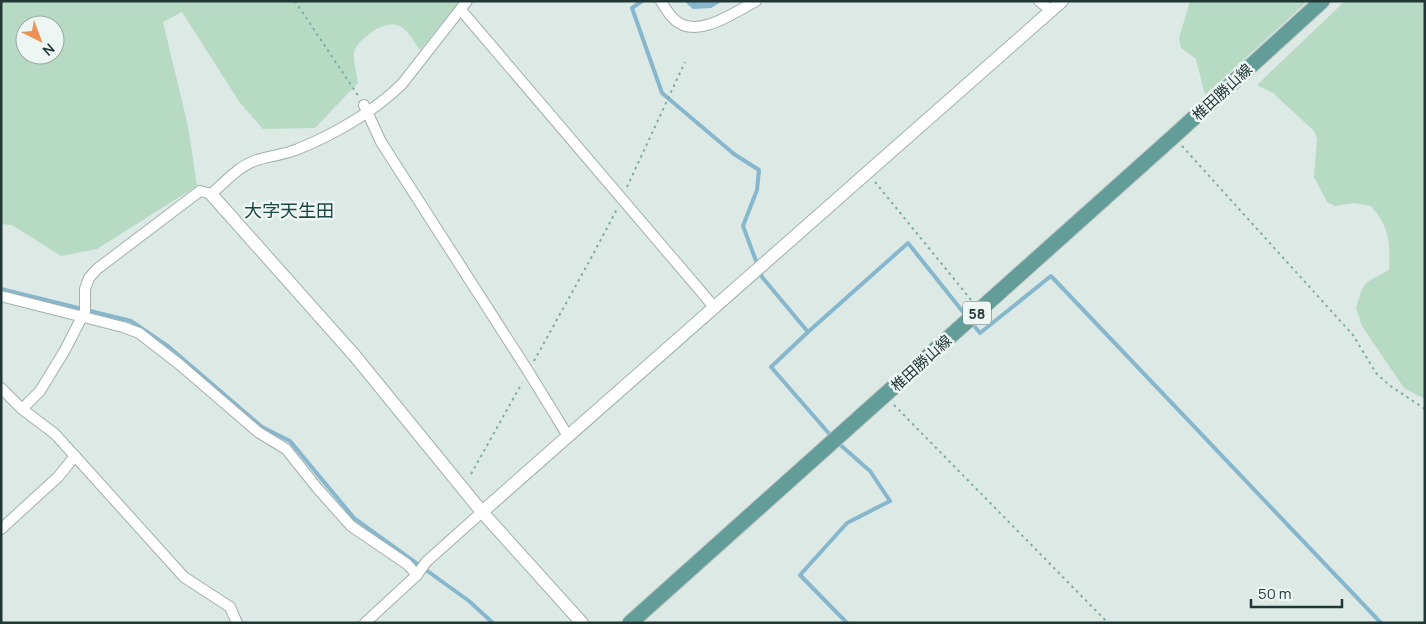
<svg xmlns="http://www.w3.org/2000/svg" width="1426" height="624" font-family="Manrope,'Noto Sans JP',sans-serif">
  <rect width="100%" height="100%" fill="#dde9e5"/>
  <g fill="#b7dac5" fill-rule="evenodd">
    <path d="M1,1H460L420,50C414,42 407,28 397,25C384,20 357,40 354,52C353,61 357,74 358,83L315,128L263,129L240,103L182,12L163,22L188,126L197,186L97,249L61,256L12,225L1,224ZM25,25H55V55H25Z"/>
    <path d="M1190,1H1308L1205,95L1196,59L1181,48L1179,38Z"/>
    <path d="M1345,1H1423L1425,3V399L1404,388L1362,326L1356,308L1362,289L1367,282L1389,270C1391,243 1389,227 1371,206L1354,203L1335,206L1327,202L1314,177L1317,139L1314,131L1273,93L1257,85Z"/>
  </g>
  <path fill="#86b7cd" d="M684,1H723L711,8L693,9Z"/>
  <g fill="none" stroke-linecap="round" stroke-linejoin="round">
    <g stroke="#86b7cd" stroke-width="4">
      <path d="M642,1L632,8L662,93L734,154L759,170L757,190L743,226L762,277L808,332L908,243L967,317"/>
      <path d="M1,289L131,321L169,347L262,427L290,441L354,518L469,601L493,623"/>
      <path d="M971,322L980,333L1051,276L1381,623"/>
      <path d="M808,332L771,367L832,437"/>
      <path d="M837,442L870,471L890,501L847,523L800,575L847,623"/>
    </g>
    <g stroke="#a1b0ad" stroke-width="12">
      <g id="minor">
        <path d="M661,1C665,8 669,15 675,20C697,40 735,12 756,1"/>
        <path d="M1039,1L1052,11"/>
        <path d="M461,10L715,308"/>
        <path d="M364,105L381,142L528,371L568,436"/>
        <path d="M1,296L123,327L139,333L179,364L258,432L286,449L318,489L351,526L407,564L417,575"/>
        <path d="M1,388L22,409L55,434L184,577L230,607L237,623"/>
        <path d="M22,409L40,391L65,350L85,311V289L89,278L97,269L200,191L211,194C224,183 238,167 254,161C268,156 284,155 298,149C333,135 375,111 402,84L467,1"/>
        <path d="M1,529L58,477L75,456"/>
        <path d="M365,623L417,575L426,562L482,512"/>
      </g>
    </g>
    <g stroke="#a1b0ad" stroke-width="14">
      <g id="tertiary">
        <path d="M211,194L355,356L482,512L582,623"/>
        <path d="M482,512L1062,1"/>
      </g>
    </g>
    <g stroke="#bcc3c2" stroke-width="17">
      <path id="primary" d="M630,623L1174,136L1322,1"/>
    </g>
    <g stroke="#7faba4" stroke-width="2" stroke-dasharray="2.5 4" stroke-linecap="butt">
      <path d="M295,1L359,97"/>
      <path d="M1182,146L1353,335L1376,373L1389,385L1425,409"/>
      <path d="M875,182L972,301"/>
      <path d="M627,187L685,62"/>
      <path d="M534,361L590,260L617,209"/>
      <path d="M894,405L1108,623"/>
      <path d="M471,474L522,383"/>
    </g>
    <use href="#minor" stroke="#fff" stroke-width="10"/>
    <use href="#tertiary" stroke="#fff" stroke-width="12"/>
    <use href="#primary" stroke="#639d97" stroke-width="15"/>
  </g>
  <g text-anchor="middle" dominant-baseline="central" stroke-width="5" stroke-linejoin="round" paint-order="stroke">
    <rect fill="#edf6f3" stroke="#5e706e" stroke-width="1" x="963" y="301.5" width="28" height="23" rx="4"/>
    <g font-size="14" font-weight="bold" fill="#203735">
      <text x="977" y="313">58</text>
    </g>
    <g font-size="15" fill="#203735" stroke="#edf6f3">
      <text transform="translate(1222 92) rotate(-43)">椎田勝山線</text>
      <text transform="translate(921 363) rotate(-42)">椎田勝山線</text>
    </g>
    <g font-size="18" fill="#1d4844" stroke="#edf6f3">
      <text x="289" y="210">大字天生田</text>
    </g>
  </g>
  <rect width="1426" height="624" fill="none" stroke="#203735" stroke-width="5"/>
  <g transform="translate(40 40) rotate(138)"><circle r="24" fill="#edf6f3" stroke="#9baaa7"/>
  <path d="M0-4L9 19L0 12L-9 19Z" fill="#ed9257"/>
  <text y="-8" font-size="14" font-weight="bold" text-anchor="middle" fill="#203735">N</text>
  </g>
  <path d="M1251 599v8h91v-8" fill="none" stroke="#203735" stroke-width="2.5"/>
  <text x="1258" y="599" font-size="15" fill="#203735" stroke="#edf6f3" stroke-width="4" paint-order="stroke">50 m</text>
</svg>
